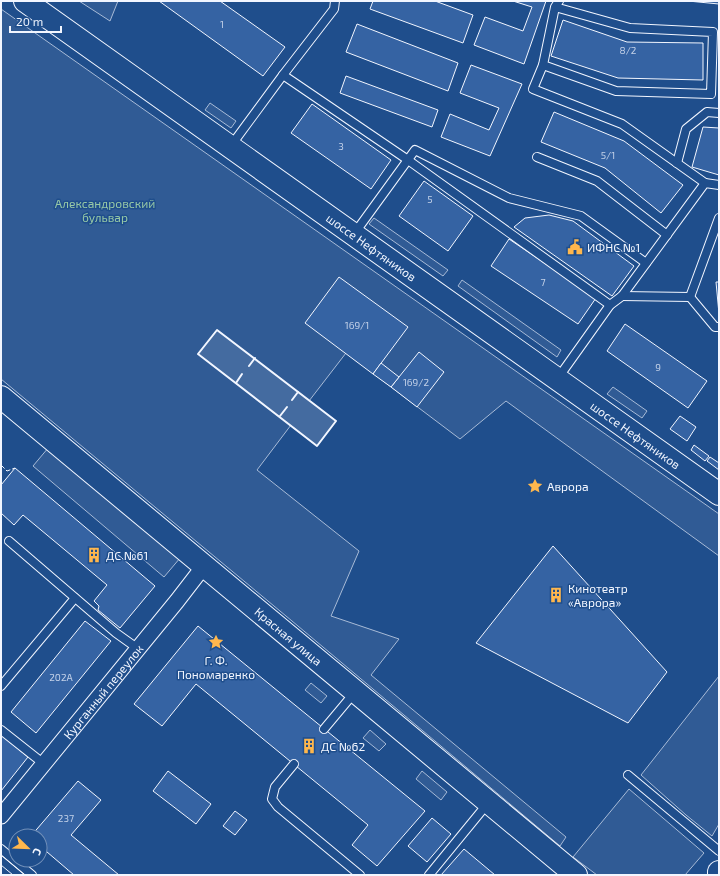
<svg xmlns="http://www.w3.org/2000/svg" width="720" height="876" font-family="'Exo 2',sans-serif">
  <rect width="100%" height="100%" fill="#1f4e8c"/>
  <g fill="#305b95" stroke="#a8bbd7">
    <path d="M79,1H118L110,21Z"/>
    <path d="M1,9L719,514V556L506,401L460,439L346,353L309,401L217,330L199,354L291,425L257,470L359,551L331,616L399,639L371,675L566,837L560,846L292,621L1,379Z"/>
    <path d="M210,103L236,121L231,128L205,110Z"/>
    <path d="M374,218L448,270L443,276L369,224Z"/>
    <path d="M462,280L561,350L557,357L458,286Z"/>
    <path d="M613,387L647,411L642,418L607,394Z"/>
    <path d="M54,441L186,551L164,577L33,466Z"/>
    <path d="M719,676V824L712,836L686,815L641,775Z"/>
    <path d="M311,683L327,696L321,703L305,690Z"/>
    <path d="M370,730L386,744L379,751L363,738Z"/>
    <path d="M422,771L447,792L441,800L416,779Z"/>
    <path d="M629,789L704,853L685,875H597L573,857Z"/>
  </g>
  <path fill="#446ba0" stroke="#a8bbd7" d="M217,330L336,421L317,446L198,354Z"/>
  <g fill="#3563a3" stroke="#f2f6ff">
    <path d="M159,1H220L285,47L263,76Z"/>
    <path d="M373,1H435L473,15L463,43L370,9Z"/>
    <path d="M513,1H546L524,64L474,45L485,17L523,31L532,7Z"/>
    <path d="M688,1H719V4Z"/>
    <path d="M563,20L627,42L703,43V80L618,78L551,56Z"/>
    <path d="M357,24L458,63L448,91L346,52Z"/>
    <path d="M471,65L522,84L490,156L441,137L450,114L489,130L499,108L460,93Z"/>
    <path d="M346,76L438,110L432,127L340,93Z"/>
    <path d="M312,104L391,160L371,189L291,133Z"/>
    <path d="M554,112L624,141L683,185L661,213L605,168L541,142Z"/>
    <path d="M703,127L719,128V175L692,167Z"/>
    <path d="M424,181L473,216L448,251L399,216Z"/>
    <path d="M549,215L573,221L634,266L612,296L514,227L525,218Z"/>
    <path d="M509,239L596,298L578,324L491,266Z"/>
    <path d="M339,277L408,327L373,374L305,323Z"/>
    <path d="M716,282H719V314Z"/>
    <path d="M625,324L707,381L688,408L607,351Z"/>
    <path d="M419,352L444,372L417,407L391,387Z"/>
    <path d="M381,363L399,377L391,387L373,374Z"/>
    <path d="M680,416L696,427L687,441L670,429Z"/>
    <path d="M694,445L709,456L705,461L691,450Z"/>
    <path d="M710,457L719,463V470L707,461Z"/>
    <path d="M15,468L155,586L120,628L98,610L99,606L94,601L107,585L23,515L14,525L1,513V485Z"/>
    <path d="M553,546L667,672L628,723L476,643Z"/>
    <path d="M85,621L111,641L36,733L11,712Z"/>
    <path d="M198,626L425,811L377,866L352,845L368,825L196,684L162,726L134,704Z"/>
    <path d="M1,735L28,757L1,791Z"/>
    <path d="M168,771L211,804L196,824L153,791Z"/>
    <path d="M78,781L101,800L71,835L119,875H74L40,846V836H31Z"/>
    <path d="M235,811L247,820L235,835L223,826Z"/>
    <path d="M432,818L451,834L427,862L408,846Z"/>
    <path d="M464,849L495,875H441Z"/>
  </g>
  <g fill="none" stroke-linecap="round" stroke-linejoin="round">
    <g stroke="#f2f6ff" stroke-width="10">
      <g id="service">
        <path d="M555,7L630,28L713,32L711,94L616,91L543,65L555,7L559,1"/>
        <path d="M543,65L533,89L622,124L705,183"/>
        <path d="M283,75L334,9L335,1"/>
        <path d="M230,147L283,75L408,160L610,305"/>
        <path d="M537,157L597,181L667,235"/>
        <path d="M677,163L686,129L707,112L719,113"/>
        <path d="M354,234L415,150L509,198L581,216L646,263"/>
        <path d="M622,296L690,297"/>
        <path d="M690,297L719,218"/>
        <path d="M690,297L715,327H719"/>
        <path d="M558,378L610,305L622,296L705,183L719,185"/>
        <path d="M9,541L116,633L137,648"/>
        <path d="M1,686L75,598"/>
        <path d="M324,729L355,692"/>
        <path d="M1,730L44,764"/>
        <path d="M294,764L275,787L272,799L278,807L360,875"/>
        <path d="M628,775L719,851"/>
        <path d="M1,849L32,875"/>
        <path d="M429,875L488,803"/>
      </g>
    </g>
    <g stroke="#f2f6ff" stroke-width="17">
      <g id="minor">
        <path id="s1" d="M1,816L177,601L204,566"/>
      </g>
    </g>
    <g stroke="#f2f6ff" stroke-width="24">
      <path id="secondary" d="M719,875V872"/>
    </g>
    <g stroke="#f2f6ff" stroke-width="24">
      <g id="primary">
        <path id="s2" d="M25,1L719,494"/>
        <path id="s3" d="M1,397L576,875"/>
      </g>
    </g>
    <use href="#service" stroke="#1f4e8c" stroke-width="8"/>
    <use href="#minor" stroke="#1f4e8c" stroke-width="15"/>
    <use href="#secondary" stroke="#1f4e8c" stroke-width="22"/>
    <use href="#primary" stroke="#1f4e8c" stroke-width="22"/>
    <g stroke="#f2f6ff" stroke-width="1">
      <path d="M1,855L25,875"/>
      <path d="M1,865L13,875"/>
    </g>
    <path stroke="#f2f6ff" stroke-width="1" stroke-dasharray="5 2" stroke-linecap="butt" d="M1,465L7,471L15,468"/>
    <g stroke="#f2f6ff" stroke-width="2">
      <path d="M217,330L336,421L317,446L198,354Z"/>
      <path d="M249,366L255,358"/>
      <path d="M236,383L242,374"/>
      <path d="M292,400L298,392"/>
      <path d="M280,416L287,407"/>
    </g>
  </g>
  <defs>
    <g id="civic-bare" transform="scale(1.2)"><path d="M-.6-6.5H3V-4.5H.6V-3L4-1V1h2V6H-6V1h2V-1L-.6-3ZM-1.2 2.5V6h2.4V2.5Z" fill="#ffb74d" stroke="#1f4e8c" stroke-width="2.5" paint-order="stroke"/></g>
    <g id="sight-bare" transform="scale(1.2)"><path d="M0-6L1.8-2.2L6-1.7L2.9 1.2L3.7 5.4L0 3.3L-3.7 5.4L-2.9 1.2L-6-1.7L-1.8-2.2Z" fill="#ffb74d" stroke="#1f4e8c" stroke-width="2.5" paint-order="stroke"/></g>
    <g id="building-bare" transform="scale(1.2)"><path d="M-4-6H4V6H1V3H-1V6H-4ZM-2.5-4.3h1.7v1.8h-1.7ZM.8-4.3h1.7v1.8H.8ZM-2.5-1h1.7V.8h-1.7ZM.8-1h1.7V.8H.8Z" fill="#ffb74d" stroke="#1f4e8c" stroke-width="2.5" paint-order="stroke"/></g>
  </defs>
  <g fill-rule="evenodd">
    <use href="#civic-bare" x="575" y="247"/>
    <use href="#sight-bare" x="535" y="486"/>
    <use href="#building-bare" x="94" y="555"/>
    <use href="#building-bare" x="556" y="595"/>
    <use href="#sight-bare" x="216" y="642"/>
    <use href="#building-bare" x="309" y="746"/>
  </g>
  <g text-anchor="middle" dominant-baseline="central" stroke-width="3" stroke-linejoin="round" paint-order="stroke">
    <g font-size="10" fill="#c3d1e8">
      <text x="222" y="24">1</text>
      <text x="628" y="50">8/2</text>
      <text x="341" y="146">3</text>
      <text x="608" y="155">5/1</text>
      <text x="430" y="199">5</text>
      <text x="543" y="282">7</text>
      <text x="357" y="325">169/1</text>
      <text x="658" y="367">9</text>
      <text x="416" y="382">169/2</text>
      <text x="61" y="677">202А</text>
      <text x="66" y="818">237</text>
    </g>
    <g font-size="12" fill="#97c8a6" stroke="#1f4e8c">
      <text x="105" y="203">Александровский<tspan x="105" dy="14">бульвар</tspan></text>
    </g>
    <g font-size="12" fill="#f2f6ff" stroke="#1f4e8c">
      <text stroke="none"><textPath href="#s2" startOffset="425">шоссе Нефтяников</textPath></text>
      <text stroke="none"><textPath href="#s2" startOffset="749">шоссе Нефтяников</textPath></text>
      <text stroke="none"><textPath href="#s3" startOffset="374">Красная улица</textPath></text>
      <text stroke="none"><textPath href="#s1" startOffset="161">Курганный переулок</textPath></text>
    </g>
    <g font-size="12" fill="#f2f6ff" stroke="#1f4e8c" text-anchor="start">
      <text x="587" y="247">ИФНС №1</text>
      <text x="547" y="486">Аврора</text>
      <text x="106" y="555">ДС №61</text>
      <text x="568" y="588">Кинотеатр<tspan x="568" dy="14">«Аврора»</tspan></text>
      <text x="216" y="660" text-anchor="middle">Г. Ф.<tspan x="216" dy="14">Пономаренко</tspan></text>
      <text x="321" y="746">ДС №62</text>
    </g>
  </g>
  <rect width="720" height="876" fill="none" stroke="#f2f6ff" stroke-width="4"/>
  <g transform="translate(28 848) rotate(113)"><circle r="19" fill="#1f4e8c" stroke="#7391ba"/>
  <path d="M0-3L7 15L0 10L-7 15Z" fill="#ffb74d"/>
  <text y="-6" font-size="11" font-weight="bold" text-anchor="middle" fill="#f2f6ff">С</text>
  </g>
  <path d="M10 26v6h51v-6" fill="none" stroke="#f2f6ff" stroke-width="2"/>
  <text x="16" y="26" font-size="12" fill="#f2f6ff" stroke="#1f4e8c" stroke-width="3" paint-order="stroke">20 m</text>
</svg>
